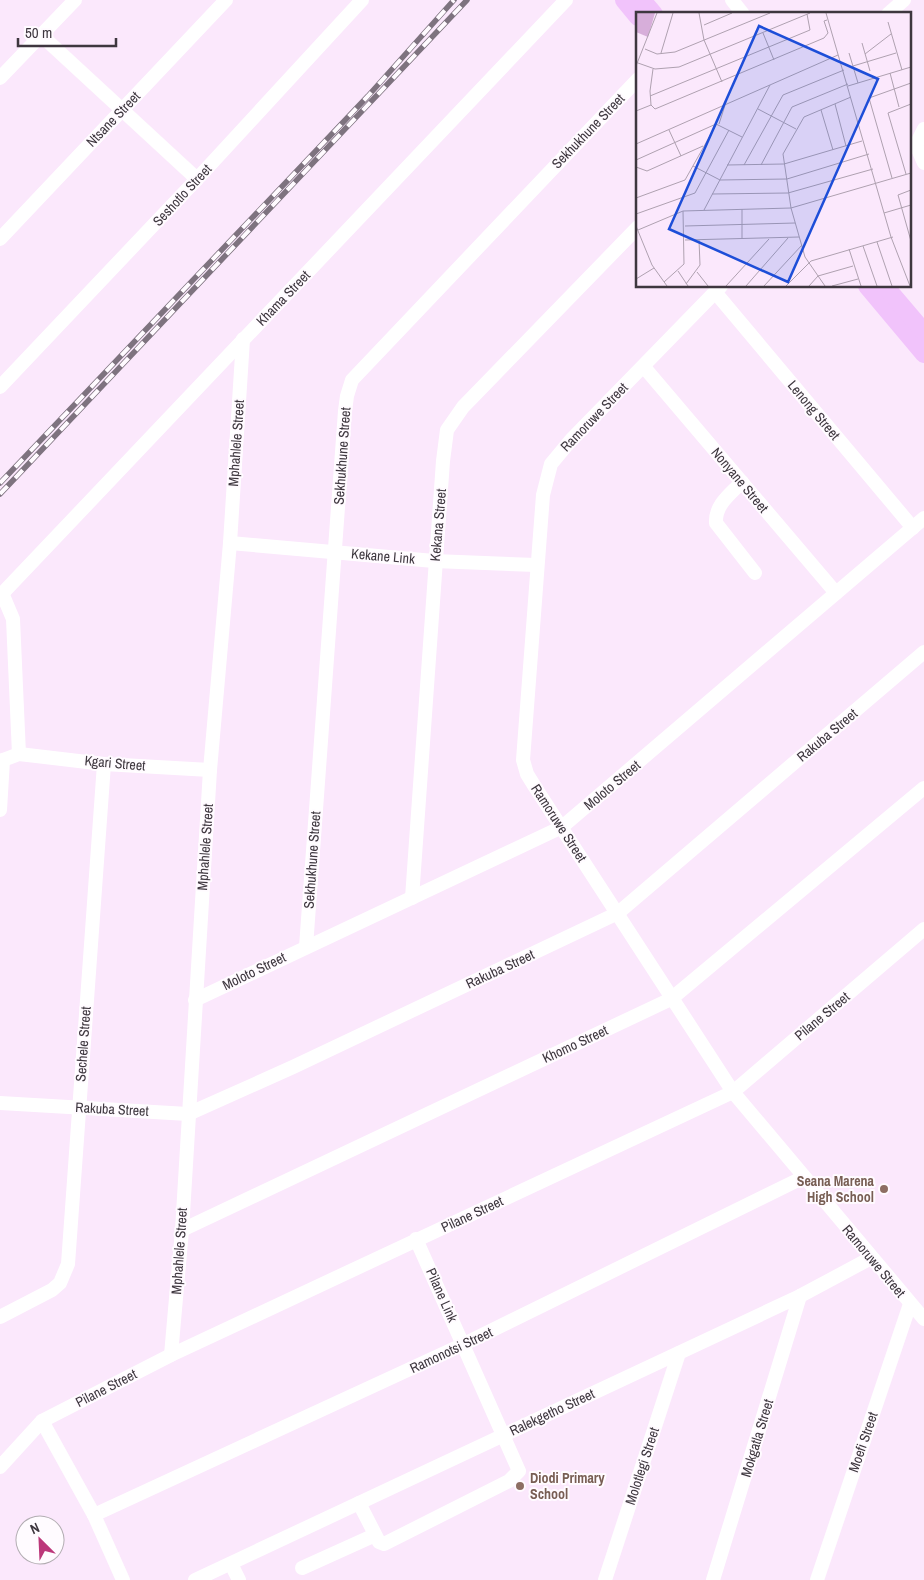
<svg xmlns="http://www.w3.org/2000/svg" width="924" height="1580" font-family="'Archivo Narrow',sans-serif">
  <rect width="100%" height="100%" fill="#fbe8fc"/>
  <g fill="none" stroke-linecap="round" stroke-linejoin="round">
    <g stroke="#fff" stroke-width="14">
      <path d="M732,0L743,14"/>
      <path d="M888,14L904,0"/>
      <path d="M41,35L197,179"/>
      <path d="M0,78L75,0"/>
      <path d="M924,129L916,145L924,163"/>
      <path d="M0,239L226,0"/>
      <path d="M721,286L571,440L551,464L543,495L523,760L527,774L535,787L733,1092L924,1319"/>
      <path d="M715,292L913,528"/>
      <path d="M644,367L836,593"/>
      <path d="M0,387L197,179L362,0"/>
      <path d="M742,482C729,495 715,505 716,523L755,573"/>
      <path d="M230,543L434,561L536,565"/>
      <path d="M2,593L13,619L19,754"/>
      <path d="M0,596L566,0"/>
      <path d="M0,764L3,760L19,754L104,764L210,770"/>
      <path d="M0,810L3,760"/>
      <path d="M412,898L443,461L447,430L463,407L638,227"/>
      <path d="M306,947L345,411L347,396L352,380L638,79"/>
      <path d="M195,1000L562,827L924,518"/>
      <path d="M0,1103L188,1114L293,1067L618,913L924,652"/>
      <path d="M182,1230L671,999L924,788"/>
      <path d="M0,1317L52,1290L60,1283L68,1264L104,764"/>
      <path d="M171,1355L182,1230L210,770L230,543L243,339"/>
      <path d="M42,1421L94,1515L123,1580"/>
      <path d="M0,1467L42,1421L171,1355L733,1092L924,929"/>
      <path d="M359,1503L379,1542L384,1544L509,1481L519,1471L416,1239"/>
      <path d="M94,1515L464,1344L804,1177"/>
      <path d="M231,1564L239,1580"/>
      <path d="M302,1568L375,1535"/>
      <path d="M195,1580L800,1296L871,1258"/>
      <path d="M605,1580L679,1353"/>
      <path d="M713,1580L800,1296"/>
      <path d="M817,1580L910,1304"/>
    </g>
    <g stroke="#f1c3fb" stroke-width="18">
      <path d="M624,0L638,17"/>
      <path d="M642,0L654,14"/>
      <path d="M867,286L924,354"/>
      <path d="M885,286L924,332"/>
    </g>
    <g stroke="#7e737f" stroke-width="5.5">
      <g id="rail">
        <path d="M0,483L368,96L454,0"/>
        <path d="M0,494L467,0"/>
      </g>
    </g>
    <use href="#rail" stroke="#fffbff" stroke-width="4" stroke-dasharray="11" stroke-linecap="butt"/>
  </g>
  <g fill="#8d6e63" stroke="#fffbff" stroke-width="2">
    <circle cx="884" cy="1189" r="5"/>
    <circle cx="520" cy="1486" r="5"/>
  </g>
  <g text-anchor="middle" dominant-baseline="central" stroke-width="4" stroke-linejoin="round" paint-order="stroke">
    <g font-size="14" fill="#3e373f" stroke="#fffbff">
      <text transform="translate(113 119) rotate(-46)">Ntsane Street</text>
      <text transform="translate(588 131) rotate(-46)">Sekhukhune Street</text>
      <text transform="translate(182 195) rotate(-47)">Seshotlo Street</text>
      <text transform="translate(283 298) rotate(-46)">Khama Street</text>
      <text transform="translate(814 410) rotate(50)">Lenong Street</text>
      <text transform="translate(594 417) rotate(-46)">Ramoruwe Street</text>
      <text transform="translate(236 443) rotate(-86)">Mphahlele Street</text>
      <text transform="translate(342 456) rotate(-86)">Sekhukhune Street</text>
      <text transform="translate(740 480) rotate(50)">Nonyane Street</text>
      <text transform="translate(438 525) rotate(-85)">Kekana Street</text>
      <text transform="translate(383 556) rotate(5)">Kekane Link</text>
      <text transform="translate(827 735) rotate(-40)">Rakuba Street</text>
      <text transform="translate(115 763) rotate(5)">Kgari Street</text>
      <text transform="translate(612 785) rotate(-40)">Moloto Street</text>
      <text transform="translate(559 823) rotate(57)">Ramoruwe Street</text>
      <text transform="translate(205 847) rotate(-86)">Mphahlele Street</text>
      <text transform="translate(312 860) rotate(-86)">Sekhukhune Street</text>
      <text transform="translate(500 969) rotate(-25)">Rakuba Street</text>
      <text transform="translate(254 971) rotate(-26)">Moloto Street</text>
      <text transform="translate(822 1016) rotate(-40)">Pilane Street</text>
      <text transform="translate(83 1044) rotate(-86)">Sechele Street</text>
      <text transform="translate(575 1044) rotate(-25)">Khomo Street</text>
      <text transform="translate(112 1109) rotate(3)">Rakuba Street</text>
      <text transform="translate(472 1214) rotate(-25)">Pilane Street</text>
      <text transform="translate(179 1251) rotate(-86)">Mphahlele Street</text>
      <text transform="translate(874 1261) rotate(50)">Ramoruwe Street</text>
      <text transform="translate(442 1295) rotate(66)">Pilane Link</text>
      <text transform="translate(451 1350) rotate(-25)">Ramonotsi Street</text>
      <text transform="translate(106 1388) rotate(-27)">Pilane Street</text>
      <text transform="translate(552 1412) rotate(-25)">Ralekgetho Street</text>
      <text transform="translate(757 1438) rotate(-73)">Mokgatla Street</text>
      <text transform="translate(863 1442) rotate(-71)">Moefi Street</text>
      <text transform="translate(642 1466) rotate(-72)">Molotlegi Street</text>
    </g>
    <g font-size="14" font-weight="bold" fill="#785e54" stroke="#fffbff" text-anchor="end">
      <text x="874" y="1181">Seana Marena<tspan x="874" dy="16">High School</tspan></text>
      <text x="530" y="1478" text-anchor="start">Diodi Primary<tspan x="530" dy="16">School</tspan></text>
    </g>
  </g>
  <g transform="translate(636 12)">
    <rect width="275" height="275" fill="#fbe8fc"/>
    <path d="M0,1H19L12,25L0,20Z" fill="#d7aeda"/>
    <path fill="none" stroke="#afa1b0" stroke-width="1" d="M63,1L68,28L86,70M190,1L255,225L274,274M252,10L266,58M68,13L96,1M127,21L138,48M226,31L234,59M9,37L21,42L39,40L134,1M25,41L37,1M213,41L222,71M229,42L255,22M2,51L19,57L43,55L174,1M0,54L21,1M217,54L260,41M17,57L14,79L15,93L19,97L188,26L192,21L188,9L191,8M254,61L263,95M212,74L275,55M14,84L174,18L171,2M199,92L210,134M122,97L160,117M185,98L197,138M0,99L15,93M83,112L90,90M33,118L45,144M0,132L202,43M0,148L80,112L106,125M91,153L148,152L226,129M108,153L147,83L208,58M125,153L156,95L212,72M57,154L84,168L151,167L233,142M0,155L11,159L67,134M270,162L252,101L275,92M256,166L233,86L275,71M275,178L262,183L275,229M76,182L152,181L237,157M0,186L49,168L80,113M106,197V227M68,198L134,73M248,201L275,193M0,202L59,181L93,118M0,214L16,253L31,274M49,214L159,211M2,218L47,199L155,196L275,161M49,228L163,225M241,230L256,274M227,234L241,274M213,237L225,274M42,259L52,274M61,260L72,274M0,267L18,256M28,270L48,252L47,199M50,272L64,253L63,228M90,274L133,227M110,274L152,226M128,274L166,233M150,274L175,249L257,225M173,274L182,264L217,254M189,274L169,245L155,196L147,142L168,105L215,85M196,274L222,267"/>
    <path fill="#1d4ed8" fill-opacity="0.15" stroke="#1d4ed8" stroke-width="2.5" d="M123,14L242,67L152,270L33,217Z"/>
    <rect width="275" height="275" fill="none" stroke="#3e373f" stroke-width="2.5"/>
  </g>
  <g transform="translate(40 1540) rotate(336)"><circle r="24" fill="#fffbff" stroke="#b2adb2"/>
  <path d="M0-4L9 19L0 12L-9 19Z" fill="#bc377a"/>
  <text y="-8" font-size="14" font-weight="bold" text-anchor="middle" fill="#3e373f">N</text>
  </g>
  <path d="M18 38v8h98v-8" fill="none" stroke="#3e373f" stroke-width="2.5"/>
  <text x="25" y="38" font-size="15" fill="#3e373f" stroke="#fffbff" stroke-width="4" paint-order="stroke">50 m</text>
</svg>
